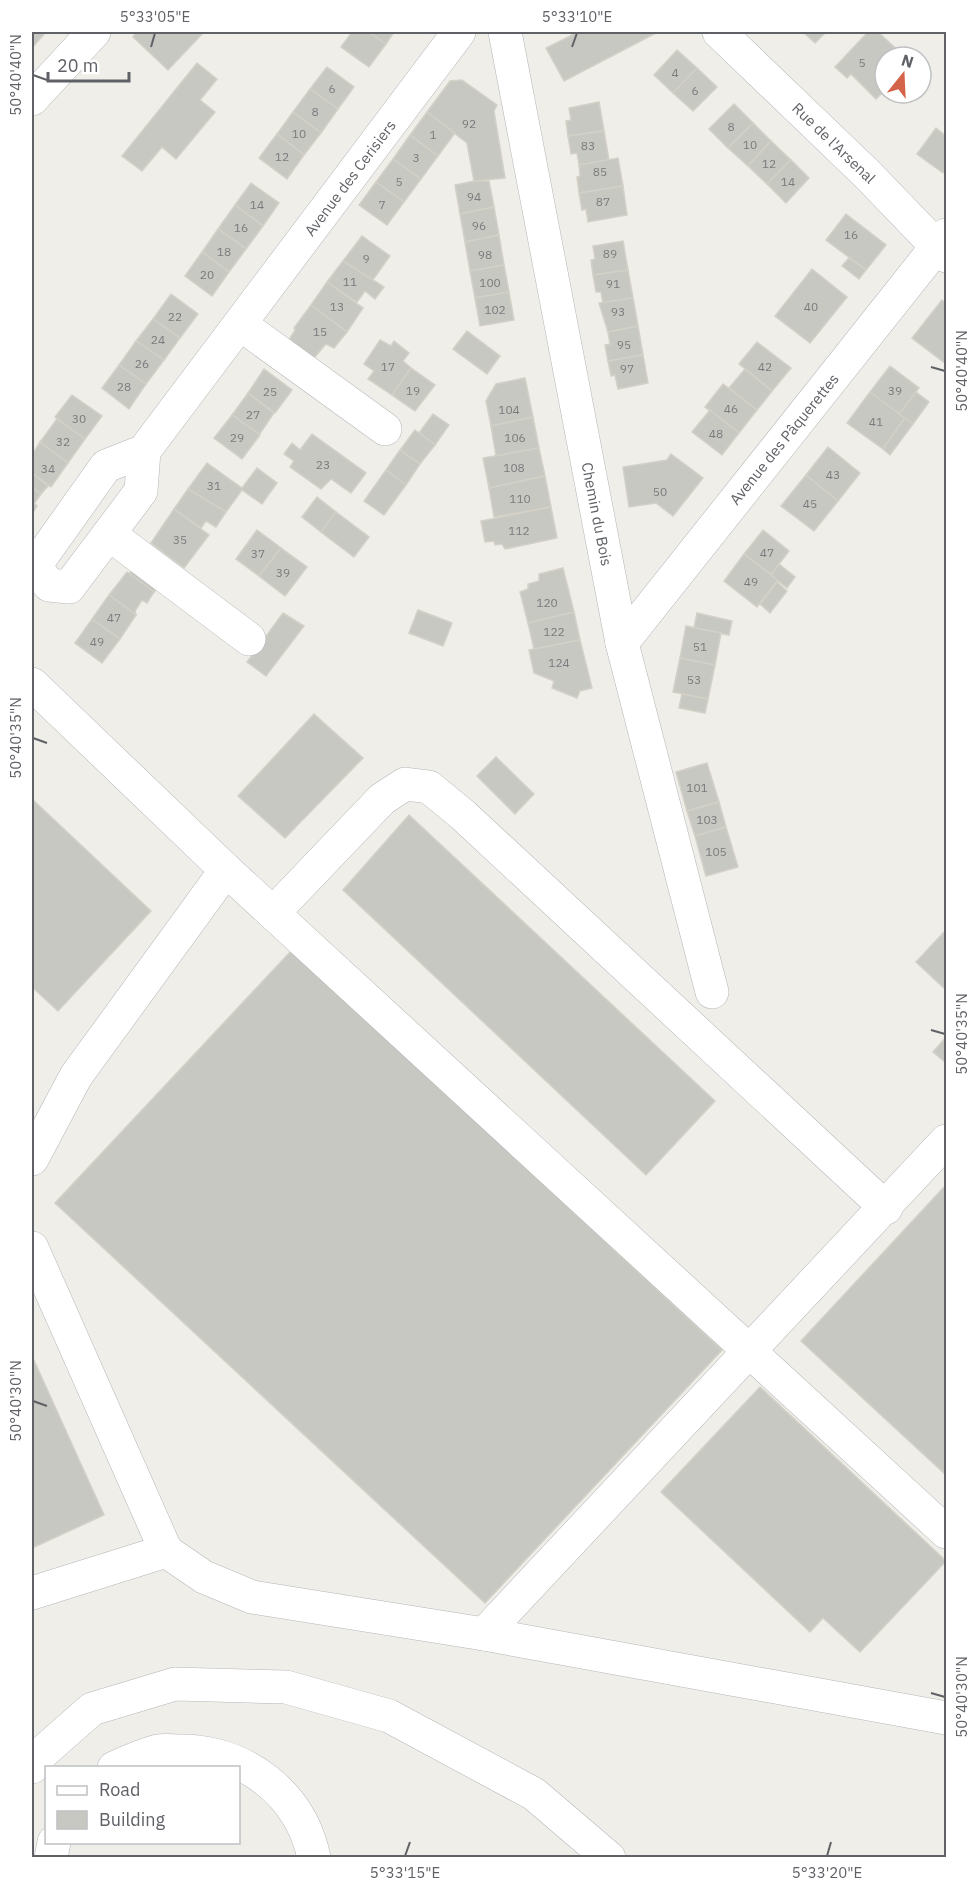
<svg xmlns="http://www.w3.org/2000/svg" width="978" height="1889" font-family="'IBM Plex Sans',sans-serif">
  <rect width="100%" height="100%" fill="#efeee8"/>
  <g fill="#c8c8c2" stroke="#d3d1c7" stroke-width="1.5">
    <path d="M32,32H46L32,48Z"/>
    <path d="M132,32H204L168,70L133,37L135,34Z"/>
    <path d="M352,32H369L386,44L369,67L341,47Z"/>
    <path d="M369,32H394L386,44Z"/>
    <path d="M578,32H656V33L564,81L546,48Z"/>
    <path d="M803,32H826L815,43Z"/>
    <path d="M868,32H878L905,57H885V90L876,99L851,74L847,78L835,67Z"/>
    <path d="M677,50L697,68L673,93L654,75Z"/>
    <path d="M197,63L217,79L200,100L215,112L176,159L162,147L142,171L122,156Z"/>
    <path d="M327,67L354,87L338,109L310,89Z"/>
    <path d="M697,68L717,87L693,111L673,93Z"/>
    <path d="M462,80L497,105L494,111L505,178L474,181L467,143L427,112L450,81Z"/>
    <path d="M310,89L338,109L321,133L293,112Z"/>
    <path d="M599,102L604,131L568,136L566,121L571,120L569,108Z"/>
    <path d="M734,104L753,123L728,148L709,129Z"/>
    <path d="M293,112L321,133L304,155L277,134Z"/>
    <path d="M427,112L455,133L438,156L410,135Z"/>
    <path d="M753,123L771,141L748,166L728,148Z"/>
    <path d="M936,128L946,136V168L943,173L917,154Z"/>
    <path d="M604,131L609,160L579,165L577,153L571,154L568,136Z"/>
    <path d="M277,134L304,155L287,179L259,158Z"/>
    <path d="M410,135L438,156L421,179L393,159Z"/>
    <path d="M771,141L791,160L767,184L748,166Z"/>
    <path d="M618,158L623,186L579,193L577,177L580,176L579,165Z"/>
    <path d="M393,159L421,179L404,202L376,182Z"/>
    <path d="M791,160L809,178L786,203L767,184Z"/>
    <path d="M474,181H489L494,207L460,214L455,185Z"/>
    <path d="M376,182L404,202L387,225L359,205Z"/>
    <path d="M251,183L279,203L263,226L235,205Z"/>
    <path d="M623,186L627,215L588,222L586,209L582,210L579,193Z"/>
    <path d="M235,205L263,226L246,249L218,229Z"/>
    <path d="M494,207L499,235L465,242L460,214Z"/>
    <path d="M846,214L886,245L866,270L826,240Z"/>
    <path d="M218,229L246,249L229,272L202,252Z"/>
    <path d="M499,235L504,265L470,271L465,242Z"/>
    <path d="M362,236L390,256L372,281L343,261Z"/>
    <path d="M623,241L628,270L593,275L591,260L595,259L593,246Z"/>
    <path d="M202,252L229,272L212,296L185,276Z"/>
    <path d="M849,258L866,270L859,279L842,266Z"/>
    <path d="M343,261L384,287L375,299L365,291L357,302L327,282Z"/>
    <path d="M504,265L509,292L475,298L470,271Z"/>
    <path d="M812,269L847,297L810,343L775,316Z"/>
    <path d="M628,270L633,298L603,303L601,292H596L593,275Z"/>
    <path d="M327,282L363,308L347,332L311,305Z"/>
    <path d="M509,292L514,320L480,326L475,298Z"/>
    <path d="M171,294L198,314L180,338L153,319Z"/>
    <path d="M633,298L638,326L608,332L599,303Z"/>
    <path d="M942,300L946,303V364L912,338Z"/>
    <path d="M311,305L347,332L334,348L326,344L314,358L289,340L295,330L294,328Z"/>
    <path d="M153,319L180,338L164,360L136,341Z"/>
    <path d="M638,326L643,355L608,361L605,345L610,344L608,332Z"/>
    <path d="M467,331L500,356L487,374L453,349Z"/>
    <path d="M380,340L391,346L394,341L409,353L403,361L411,368L392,395L368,379L374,371L364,364Z"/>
    <path d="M136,341L164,360L146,384L119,365Z"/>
    <path d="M757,342L791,368L772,391L739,364Z"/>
    <path d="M643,355L648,383L618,389L615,375L611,376L608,361Z"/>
    <path d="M119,365L146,384L129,409L102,388Z"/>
    <path d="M890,366L919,388L899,414L870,392Z"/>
    <path d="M411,368L435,385L415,411L392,395Z"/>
    <path d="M264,369L292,390L275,413L248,393Z"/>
    <path d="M745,369L772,391L757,410L729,388Z"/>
    <path d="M525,378L533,417L491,426L486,401L496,384Z"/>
    <path d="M723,384L757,410L739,433L705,407Z"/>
    <path d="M870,392L905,418L883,449L847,423Z"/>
    <path d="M916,392L929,402L913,424L899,414Z"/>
    <path d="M248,393L274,413L259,435L232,415Z"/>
    <path d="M72,395L102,416L85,439L55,417Z"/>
    <path d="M710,410L739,433L722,455L692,432Z"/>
    <path d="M433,414L449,425L435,445L419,433Z"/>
    <path d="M232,415L260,435L242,459L214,438Z"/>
    <path d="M533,417L539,448L496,456L491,426Z"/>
    <path d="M905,418L913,424L890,455L883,449Z"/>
    <path d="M57,419L85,439L68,463L40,442Z"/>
    <path d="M415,430L435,445L420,464L400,450Z"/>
    <path d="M312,434L366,473L351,493L331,479L321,489L290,467L294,461L284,454L292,443L300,450Z"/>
    <path d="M40,442L68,463L51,487L32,473V455Z"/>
    <path d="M828,447L860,473L838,501L806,475Z"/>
    <path d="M539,448L545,476L489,488L483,458Z"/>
    <path d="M400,450L420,464L406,485L386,470Z"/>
    <path d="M671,454L703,478L673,516L656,503L629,507L623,467L667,460Z"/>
    <path d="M207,463L242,488L257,468L277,483L262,504L242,490L226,512L188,489Z"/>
    <path d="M386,470L406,485L384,515L364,501Z"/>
    <path d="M32,473L48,486L41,494L32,487Z"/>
    <path d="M806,475L838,501L814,531L781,506Z"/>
    <path d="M545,476L551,507L494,517L489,488Z"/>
    <path d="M32,487L41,494L34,504L32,501Z"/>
    <path d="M188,489L226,512L216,527L206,521L201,528L174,509Z"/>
    <path d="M317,497L336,512L321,532L302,517Z"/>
    <path d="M32,501L37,506L32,514Z"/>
    <path d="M551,507L557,538L505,549L502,544L495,545L494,541L485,542L481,521Z"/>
    <path d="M174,509L209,535L184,568L151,543Z"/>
    <path d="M336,512L369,537L354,557L321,532Z"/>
    <path d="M257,530L281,548L259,576L236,559Z"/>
    <path d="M763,530L789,551L771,575L744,554Z"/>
    <path d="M281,548L307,567L285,596L259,576Z"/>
    <path d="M744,554L778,580L757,607L724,581Z"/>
    <path d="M137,564L162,582L154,592L129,574Z"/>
    <path d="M779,564L795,577L787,588L771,575Z"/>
    <path d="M563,568L574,612L528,623L520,592L528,589V584L539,581V574Z"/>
    <path d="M127,572L154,592L147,603L142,600L135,611L136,615L109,595Z"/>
    <path d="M777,582L787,591L770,613L760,604Z"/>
    <path d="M109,595L136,615L120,639L92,619Z"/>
    <path d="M418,610L452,623L443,646L409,633Z"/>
    <path d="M574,612L580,640L534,649L528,623Z"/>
    <path d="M283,613L304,626L266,676L247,662Z"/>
    <path d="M697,613L732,621L729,635L694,628Z"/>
    <path d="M92,619L120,639L102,663L75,643Z"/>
    <path d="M686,626L721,633L715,665L680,658Z"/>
    <path d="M580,640L592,688L580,691L577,698L552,688L554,681L534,673L529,650Z"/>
    <path d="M680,658L715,665L708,699L673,692Z"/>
    <path d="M682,694L708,699L705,713L679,708Z"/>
    <path d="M314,714L363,758L285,838L238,796Z"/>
    <path d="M496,757L534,794L515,814L477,776Z"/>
    <path d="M707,763L719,802L687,811L676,772Z"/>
    <path d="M32,799L151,911L58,1011L32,987Z"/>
    <path d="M719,802L726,827L695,836L687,811Z"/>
    <path d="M409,815L715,1101L646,1175L343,890Z"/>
    <path d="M726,827L738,867L706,876L695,836Z"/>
    <path d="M946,930V990L916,962Z"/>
    <path d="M292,950L722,1350L485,1603L55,1203Z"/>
    <path d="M946,1037V1063L933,1052Z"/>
    <path d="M946,1185V1475L801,1341Z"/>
    <path d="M32,1356L104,1515L32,1548Z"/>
    <path d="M760,1387L946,1561L860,1652L823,1618L810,1632L661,1492Z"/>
  </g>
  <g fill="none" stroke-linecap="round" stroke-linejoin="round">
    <g stroke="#b5b6ba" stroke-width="34">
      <g id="minor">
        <path d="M505,32L622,643L712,992"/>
        <path d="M719,32L867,174L946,256"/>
        <path d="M32,99L94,32"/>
        <path d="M240,324L385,429"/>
        <path d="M144,451L141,491L69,587L49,585L35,566L106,466L144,451L459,32"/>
        <path d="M109,534L249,639"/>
        <path d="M622,643L946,235"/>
        <path d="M32,684L226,870L946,1532"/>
        <path d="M273,913L382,799L405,784L429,787L463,815L886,1208"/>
        <path d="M32,1159L76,1076L226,870"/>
        <path d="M32,1248L166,1551"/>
        <path d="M32,1593L166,1551L204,1577L252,1597L484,1634L946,1718"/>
        <path d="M484,1634L946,1141"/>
        <path d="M32,1767L34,1760L92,1709L175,1684L286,1687L389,1716L534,1794L609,1858"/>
        <path d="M114,1768C127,1762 143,1755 158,1751C165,1750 173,1751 181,1751C245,1751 301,1794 314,1858"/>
        <path d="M51,1858L54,1842"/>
      </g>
    </g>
    <use href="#minor" stroke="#fff" stroke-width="33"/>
  </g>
  <path fill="none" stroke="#5f6166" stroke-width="2" d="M151,47L155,33M572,47L577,33M33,75L47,80M931,367L945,371M33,738L47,743M931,1030L945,1034M33,1401L47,1406M931,1693L945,1697M405,1856L410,1842M827,1856L831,1842"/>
  <g text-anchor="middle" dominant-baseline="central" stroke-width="4.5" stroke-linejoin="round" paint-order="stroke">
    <g font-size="12" fill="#797b7d">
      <text x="862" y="62">5</text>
      <text x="675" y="72">4</text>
      <text x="332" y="88">6</text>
      <text x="695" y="90">6</text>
      <text x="315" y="111">8</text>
      <text x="469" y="123">92</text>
      <text x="731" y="126">8</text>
      <text x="299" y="133">10</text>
      <text x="433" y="134">1</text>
      <text x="750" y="144">10</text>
      <text x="588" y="145">83</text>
      <text x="282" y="156">12</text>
      <text x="416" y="157">3</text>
      <text x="769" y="163">12</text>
      <text x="600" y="171">85</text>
      <text x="399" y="181">5</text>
      <text x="788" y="181">14</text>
      <text x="474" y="196">94</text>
      <text x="603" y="201">87</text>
      <text x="257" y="204">14</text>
      <text x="382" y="204">7</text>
      <text x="479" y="225">96</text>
      <text x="241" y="227">16</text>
      <text x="851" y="234">16</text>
      <text x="224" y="251">18</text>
      <text x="610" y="253">89</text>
      <text x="485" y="254">98</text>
      <text x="366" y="258">9</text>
      <text x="207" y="274">20</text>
      <text x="350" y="281">11</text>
      <text x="490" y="282">100</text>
      <text x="613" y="283">91</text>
      <text x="337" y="306">13</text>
      <text x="811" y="306">40</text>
      <text x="495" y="309">102</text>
      <text x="618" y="311">93</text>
      <text x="175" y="316">22</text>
      <text x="320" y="331">15</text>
      <text x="158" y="339">24</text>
      <text x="624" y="344">95</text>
      <text x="142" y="363">26</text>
      <text x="388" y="366">17</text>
      <text x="765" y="366">42</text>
      <text x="627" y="368">97</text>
      <text x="124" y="386">28</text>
      <text x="413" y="390">19</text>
      <text x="895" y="390">39</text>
      <text x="270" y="391">25</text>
      <text x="731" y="408">46</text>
      <text x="509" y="409">104</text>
      <text x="253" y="414">27</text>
      <text x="79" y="418">30</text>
      <text x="876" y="421">41</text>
      <text x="716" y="433">48</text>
      <text x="237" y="437">29</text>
      <text x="515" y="437">106</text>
      <text x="63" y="441">32</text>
      <text x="323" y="464">23</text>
      <text x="514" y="467">108</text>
      <text x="48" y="468">34</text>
      <text x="833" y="474">43</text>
      <text x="214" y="485">31</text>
      <text x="660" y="491">50</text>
      <text x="520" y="498">110</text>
      <text x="810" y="503">45</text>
      <text x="519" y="530">112</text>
      <text x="180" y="539">35</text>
      <text x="767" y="552">47</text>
      <text x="258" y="553">37</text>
      <text x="283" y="572">39</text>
      <text x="751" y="581">49</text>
      <text x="547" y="602">120</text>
      <text x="114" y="617">47</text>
      <text x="554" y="631">122</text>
      <text x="97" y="641">49</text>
      <text x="700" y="646">51</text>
      <text x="559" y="662">124</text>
      <text x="694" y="679">53</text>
      <text x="697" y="787">101</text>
      <text x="707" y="819">103</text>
      <text x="716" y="851">105</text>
    </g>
    <g font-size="15" fill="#5f6166" stroke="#fff">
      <text transform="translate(834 143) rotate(44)">Rue de l'Arsenal</text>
      <text transform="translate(350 178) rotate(-53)">Avenue des Cerisiers</text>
      <text transform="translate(784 439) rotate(-51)">Avenue des Pâquerettes</text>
      <text transform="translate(597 514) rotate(79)">Chemin du Bois</text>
    </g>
  </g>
  <rect width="978" height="1889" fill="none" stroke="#ffffff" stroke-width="66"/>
  <rect x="45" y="1766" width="195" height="78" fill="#ffffff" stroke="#bfc0c2" stroke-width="1.5"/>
  <rect x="57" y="1786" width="30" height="9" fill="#ffffff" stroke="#bfc0c2" stroke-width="1.5"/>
  <text x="99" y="1796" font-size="18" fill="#5f6166">Road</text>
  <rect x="57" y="1811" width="30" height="18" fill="#c8c8c2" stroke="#bfc0c2" stroke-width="1.5"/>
  <text x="99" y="1826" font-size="18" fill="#5f6166">Building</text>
  <g transform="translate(903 75) rotate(18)"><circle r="28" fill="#ffffff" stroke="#bfc0c2" stroke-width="1.5"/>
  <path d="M0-4.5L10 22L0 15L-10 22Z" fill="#d46349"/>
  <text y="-9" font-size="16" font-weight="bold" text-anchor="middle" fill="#5f6166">N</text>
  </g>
  <path d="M48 72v9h81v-9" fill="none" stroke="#5f6166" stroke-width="3"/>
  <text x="57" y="72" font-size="18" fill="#5f6166" stroke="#ffffff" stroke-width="4.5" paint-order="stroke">20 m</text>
  <rect x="33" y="33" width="912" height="1823" fill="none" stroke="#5f6166" stroke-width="2"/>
  <g font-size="15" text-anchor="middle" fill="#5f6166">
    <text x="155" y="22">5°33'05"E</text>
    <text x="577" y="22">5°33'10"E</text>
    <text transform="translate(16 75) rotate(-90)" y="5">50°40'40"N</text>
    <text transform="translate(962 371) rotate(-90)" y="5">50°40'40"N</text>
    <text transform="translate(16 738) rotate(-90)" y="5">50°40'35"N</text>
    <text transform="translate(962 1034) rotate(-90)" y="5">50°40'35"N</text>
    <text transform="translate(16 1401) rotate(-90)" y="5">50°40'30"N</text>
    <text transform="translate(962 1697) rotate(-90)" y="5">50°40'30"N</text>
    <text x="405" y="1878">5°33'15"E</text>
    <text x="827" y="1878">5°33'20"E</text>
  </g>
</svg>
